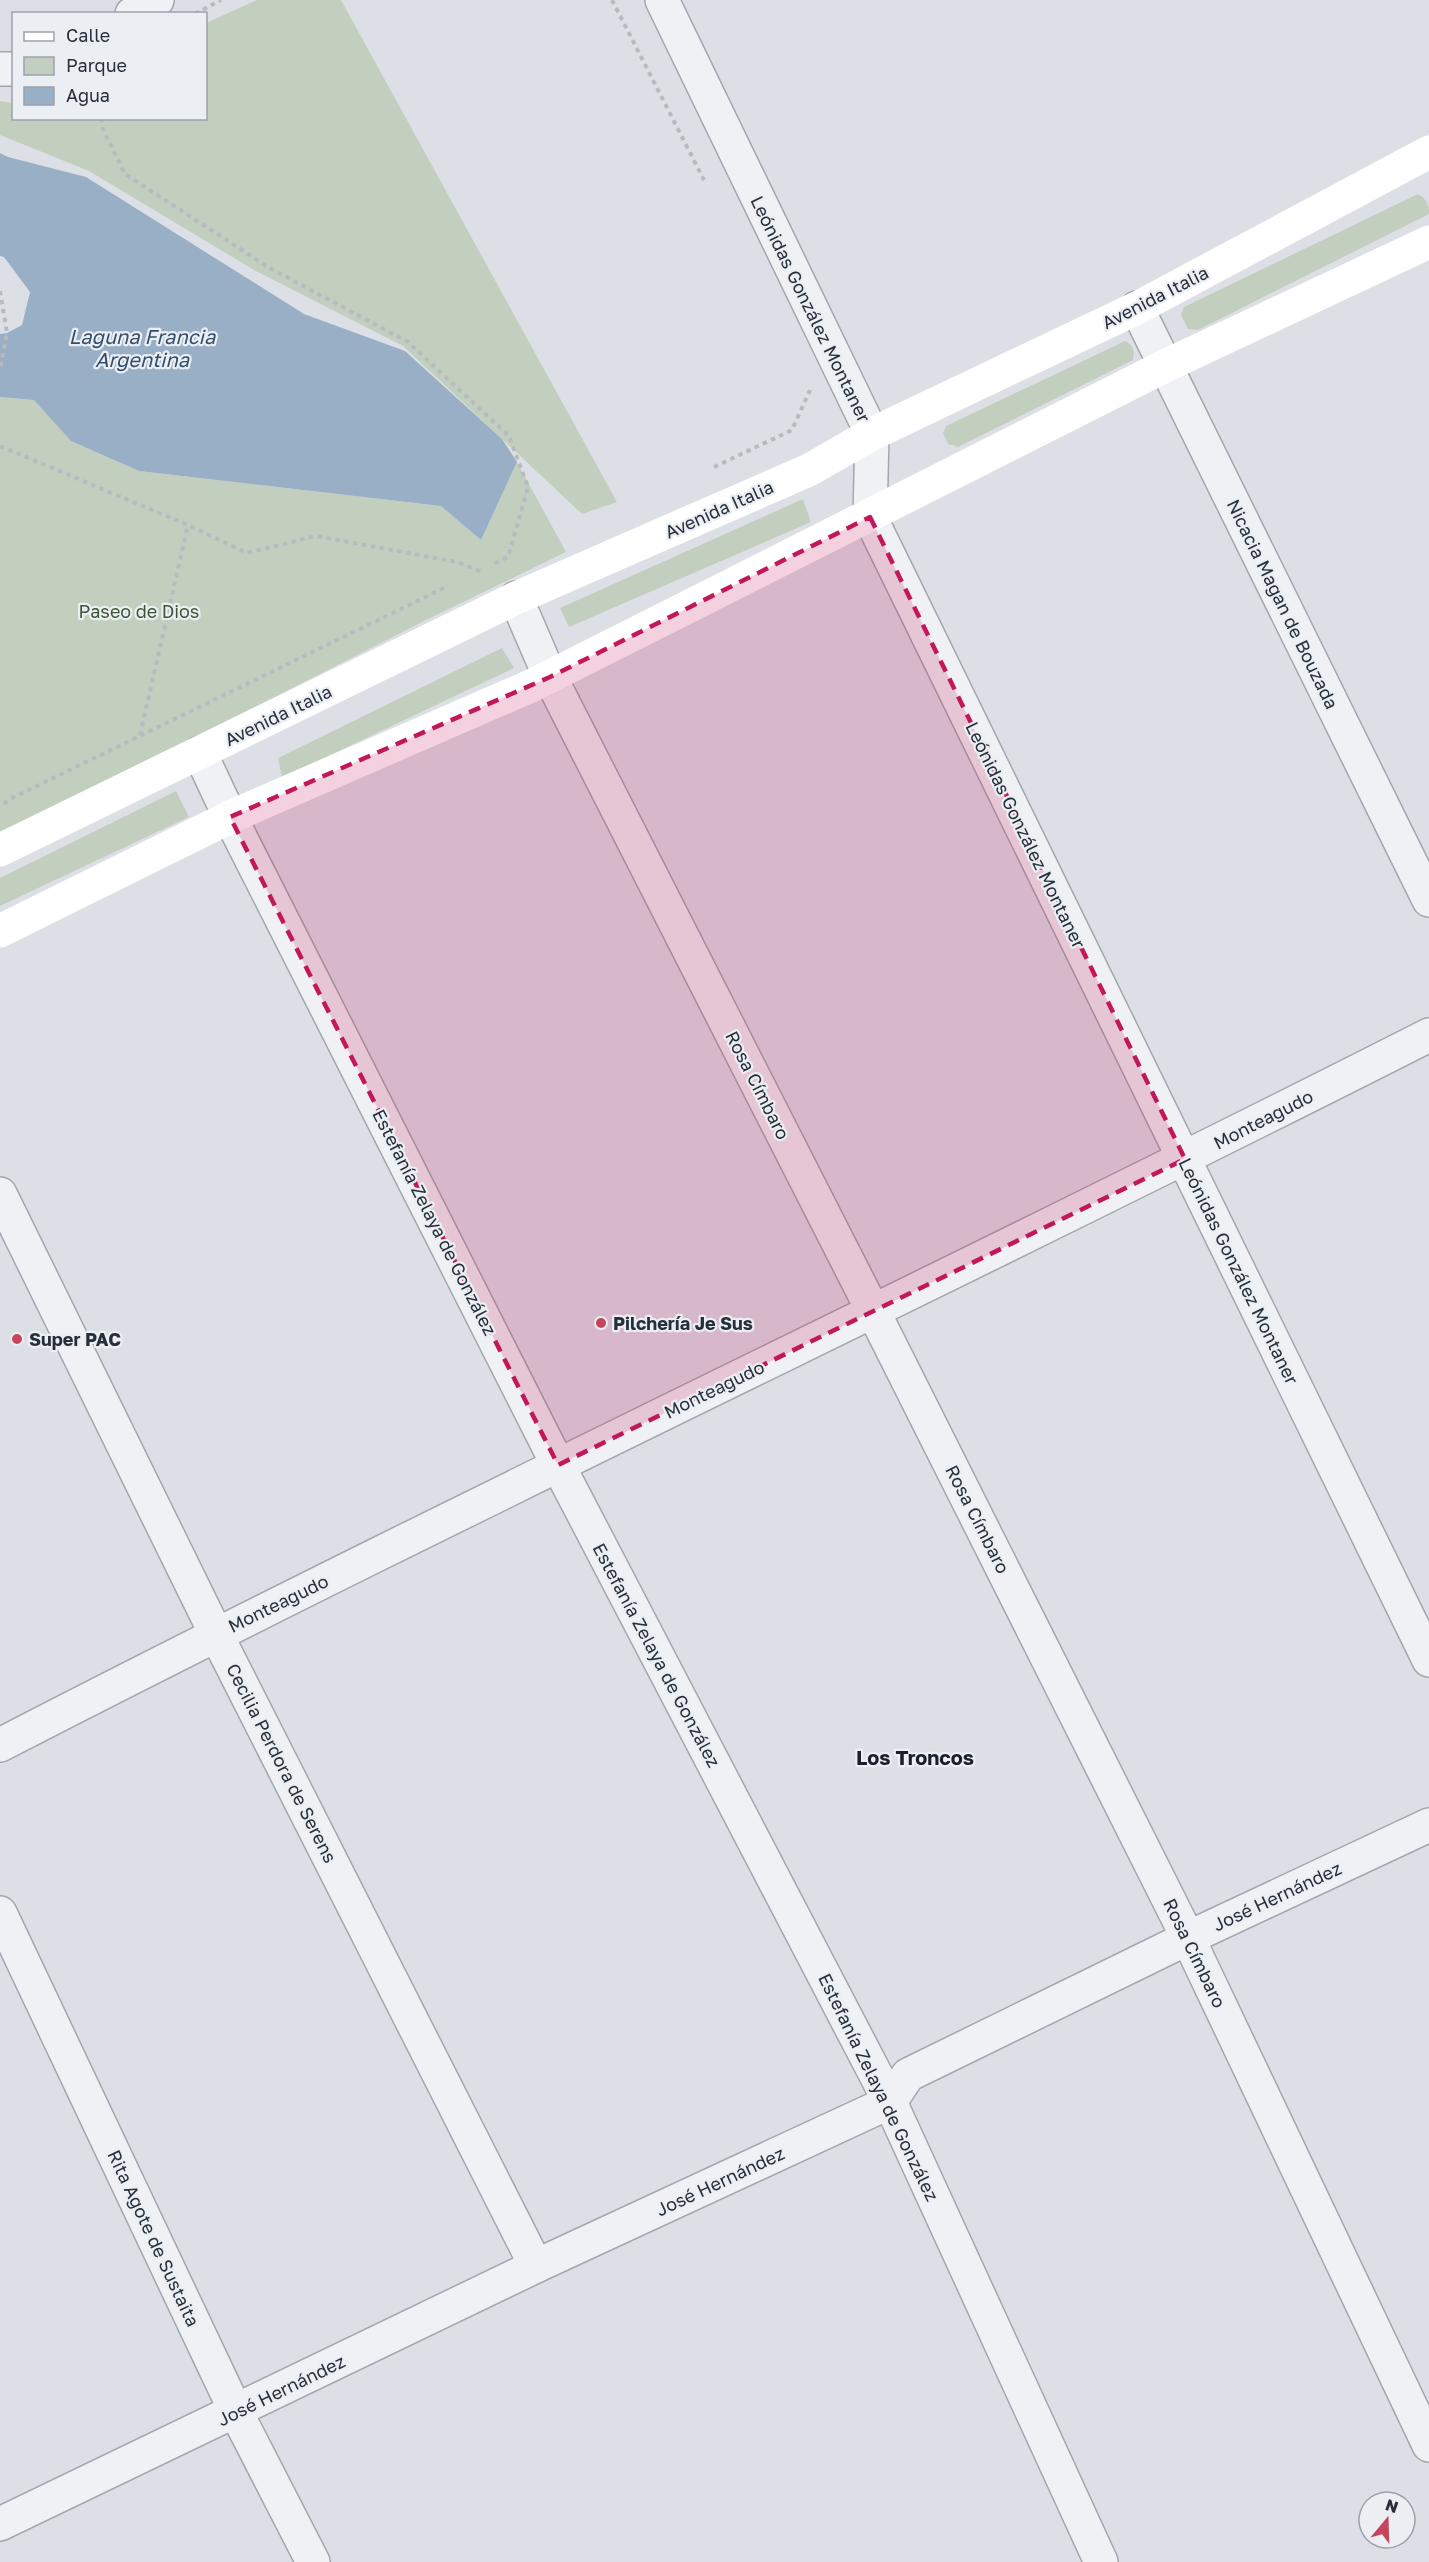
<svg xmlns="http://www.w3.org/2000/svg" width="1429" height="2562" font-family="'Golos Text',sans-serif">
  <rect width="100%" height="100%" fill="#dce0e6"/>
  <g fill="#c3cfbe">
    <path d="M257,0H341L617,502L582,514L403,346L254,270L89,171L0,135V101L13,103L14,118H206V23Z"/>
    <path d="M1418,194C1427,199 1429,204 1429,214L1198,330L1188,329L1181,315L1184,307Z"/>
    <path d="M1125,341C1133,345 1135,351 1133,360L958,447L948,444L943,433L946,426Z"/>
    <path d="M0,397L35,400L71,441L139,471L441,506L481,540L517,462L566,552L424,621L2,836L0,832Z"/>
    <path d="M803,499L811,522L569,627L560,608Z"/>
    <path d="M502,648L514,668L282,778L278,758Z"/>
    <path d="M176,791L189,817L0,906V878Z"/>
  </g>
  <path fill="#99afc5" d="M0,153L8,157L86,177L304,314L405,351L502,439L517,462L481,540L441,506L139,471L71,441L34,400L0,397V334L7,333L22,325L30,292L4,257L0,256Z"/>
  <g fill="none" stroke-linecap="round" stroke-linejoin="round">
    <g stroke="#a2a7af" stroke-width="36">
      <g id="street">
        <path d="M662,0L872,434L870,517L1429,1660"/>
        <path d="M132,14L157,0"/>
        <path d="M0,69H14"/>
        <path d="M1137,308L1429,900"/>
        <path d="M516,598L550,677L873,1311L1188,1938L1429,2445"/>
        <path d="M200,753L230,817L558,1465L890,2102L1101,2562"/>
        <path d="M0,1194L216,1634L536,2266"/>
        <path d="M0,1745C473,1501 955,1276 1429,1035"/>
        <path d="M0,1913L236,2412L313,2562"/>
        <path d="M0,2524L536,2266L890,2102L908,2075L1188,1938L1429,1825"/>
      </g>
    </g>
    <g stroke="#b7bbc0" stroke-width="4" stroke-dasharray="4.5 4.5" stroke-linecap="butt">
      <path d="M612,0L704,180"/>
      <path d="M195,14L221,0"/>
      <path d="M101,118L103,129L125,174L268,267L408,342L509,436L528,487L508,557L491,565"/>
      <path d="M0,291L7,333L0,369"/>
      <path d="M0,446L188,525L247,553L316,536L457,562L480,571L482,574"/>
      <path d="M714,467L792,430L810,390"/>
      <path d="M140,735L188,525"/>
      <path d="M4,804L8,800L444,588"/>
    </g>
    <use href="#street" stroke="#eff1f4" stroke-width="33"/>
    <g stroke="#fff" stroke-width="33">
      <path d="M0,850L516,598L809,470L872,434L1137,308L1429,152"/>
      <path d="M0,931L230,817L533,685L1165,366L1429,242"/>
    </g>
  </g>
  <path fill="#c2185b" fill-opacity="0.2" stroke="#c2185b" stroke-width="4.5" stroke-dasharray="12 8" stroke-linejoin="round" d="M870,517L1185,1159L558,1465L230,817L550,677Z"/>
  <g fill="#c7455c" stroke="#ebeff4" stroke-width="2">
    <circle cx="601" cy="1323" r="6"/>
    <circle cx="17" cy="1339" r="6"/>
  </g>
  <g text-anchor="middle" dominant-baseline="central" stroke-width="4.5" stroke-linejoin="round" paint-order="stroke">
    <g font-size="18" fill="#272f3b" stroke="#ebeff4">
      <text transform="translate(1155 297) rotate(-27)">Avenida Italia</text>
      <text transform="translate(811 309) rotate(64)">Leónidas González Montaner</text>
      <text transform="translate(719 509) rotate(-24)">Avenida Italia</text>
      <text transform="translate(1283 604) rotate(64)">Nicacia Magan de Bouzada</text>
      <text transform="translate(278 715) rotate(-26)">Avenida Italia</text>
      <text transform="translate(1026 835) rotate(64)">Leónidas González Montaner</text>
      <text transform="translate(758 1085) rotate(63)">Rosa Címbaro</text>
      <text transform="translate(1263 1119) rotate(-27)">Monteagudo</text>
      <text transform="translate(435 1222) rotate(63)">Estefanía Zelaya de González</text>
      <text transform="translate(1239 1271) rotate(64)">Leónidas González Montaner</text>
      <text transform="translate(714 1389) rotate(-26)">Monteagudo</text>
      <text transform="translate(978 1519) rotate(63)">Rosa Címbaro</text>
      <text transform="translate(278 1603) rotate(-26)">Monteagudo</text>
      <text transform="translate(657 1655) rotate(62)">Estefanía Zelaya de González</text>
      <text transform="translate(282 1763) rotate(63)">Cecilia Perdora de Serens</text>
      <text transform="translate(1277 1896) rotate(-25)">José Hernández</text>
      <text transform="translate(1195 1953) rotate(64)">Rosa Címbaro</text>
      <text transform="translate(879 2087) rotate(64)">Estefanía Zelaya de González</text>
      <text transform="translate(720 2181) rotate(-25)">José Hernández</text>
      <text transform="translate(154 2238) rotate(65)">Rita Agote de Sustaita</text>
      <text transform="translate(281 2390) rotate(-26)">José Hernández</text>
    </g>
    <g font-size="18" fill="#3c5635" stroke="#ebeff4">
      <text x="139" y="611">Paseo de Dios</text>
    </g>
    <g font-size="18" font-weight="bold" fill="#272f3b" stroke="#ebeff4" text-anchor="start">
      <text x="613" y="1323">Pilchería Je Sus</text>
      <text x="29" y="1339">Super PAC</text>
    </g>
    <g font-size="20" font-style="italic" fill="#334f6d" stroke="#ebeff4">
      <text x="142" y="336">Laguna Francia<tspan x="142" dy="23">Argentina</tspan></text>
    </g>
    <g font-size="20" font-weight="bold" fill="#19202c" stroke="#ebeff4">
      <text x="915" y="1757">Los Troncos</text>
    </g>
  </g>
  <rect x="12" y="12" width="195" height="108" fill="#ebeff4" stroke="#9da2aa" stroke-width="1.5"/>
  <rect x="24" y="32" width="30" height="9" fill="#ffffff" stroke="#9da2aa" stroke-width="1.5"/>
  <text x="66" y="42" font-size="18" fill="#272f3b">Calle</text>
  <rect x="24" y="57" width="30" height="18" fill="#c3cfbe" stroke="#9da2aa" stroke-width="1.5"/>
  <text x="66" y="72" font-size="18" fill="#272f3b">Parque</text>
  <rect x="24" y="87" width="30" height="18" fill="#99afc5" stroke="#9da2aa" stroke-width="1.5"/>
  <text x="66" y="102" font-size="18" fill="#272f3b">Agua</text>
  <g transform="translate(1387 2520) rotate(19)"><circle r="28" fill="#ebeff4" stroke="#9da2aa" stroke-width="1.5"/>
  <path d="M0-4.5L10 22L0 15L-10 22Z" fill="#c7455c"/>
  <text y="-9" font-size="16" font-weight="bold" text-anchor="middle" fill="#272f3b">N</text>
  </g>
</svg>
